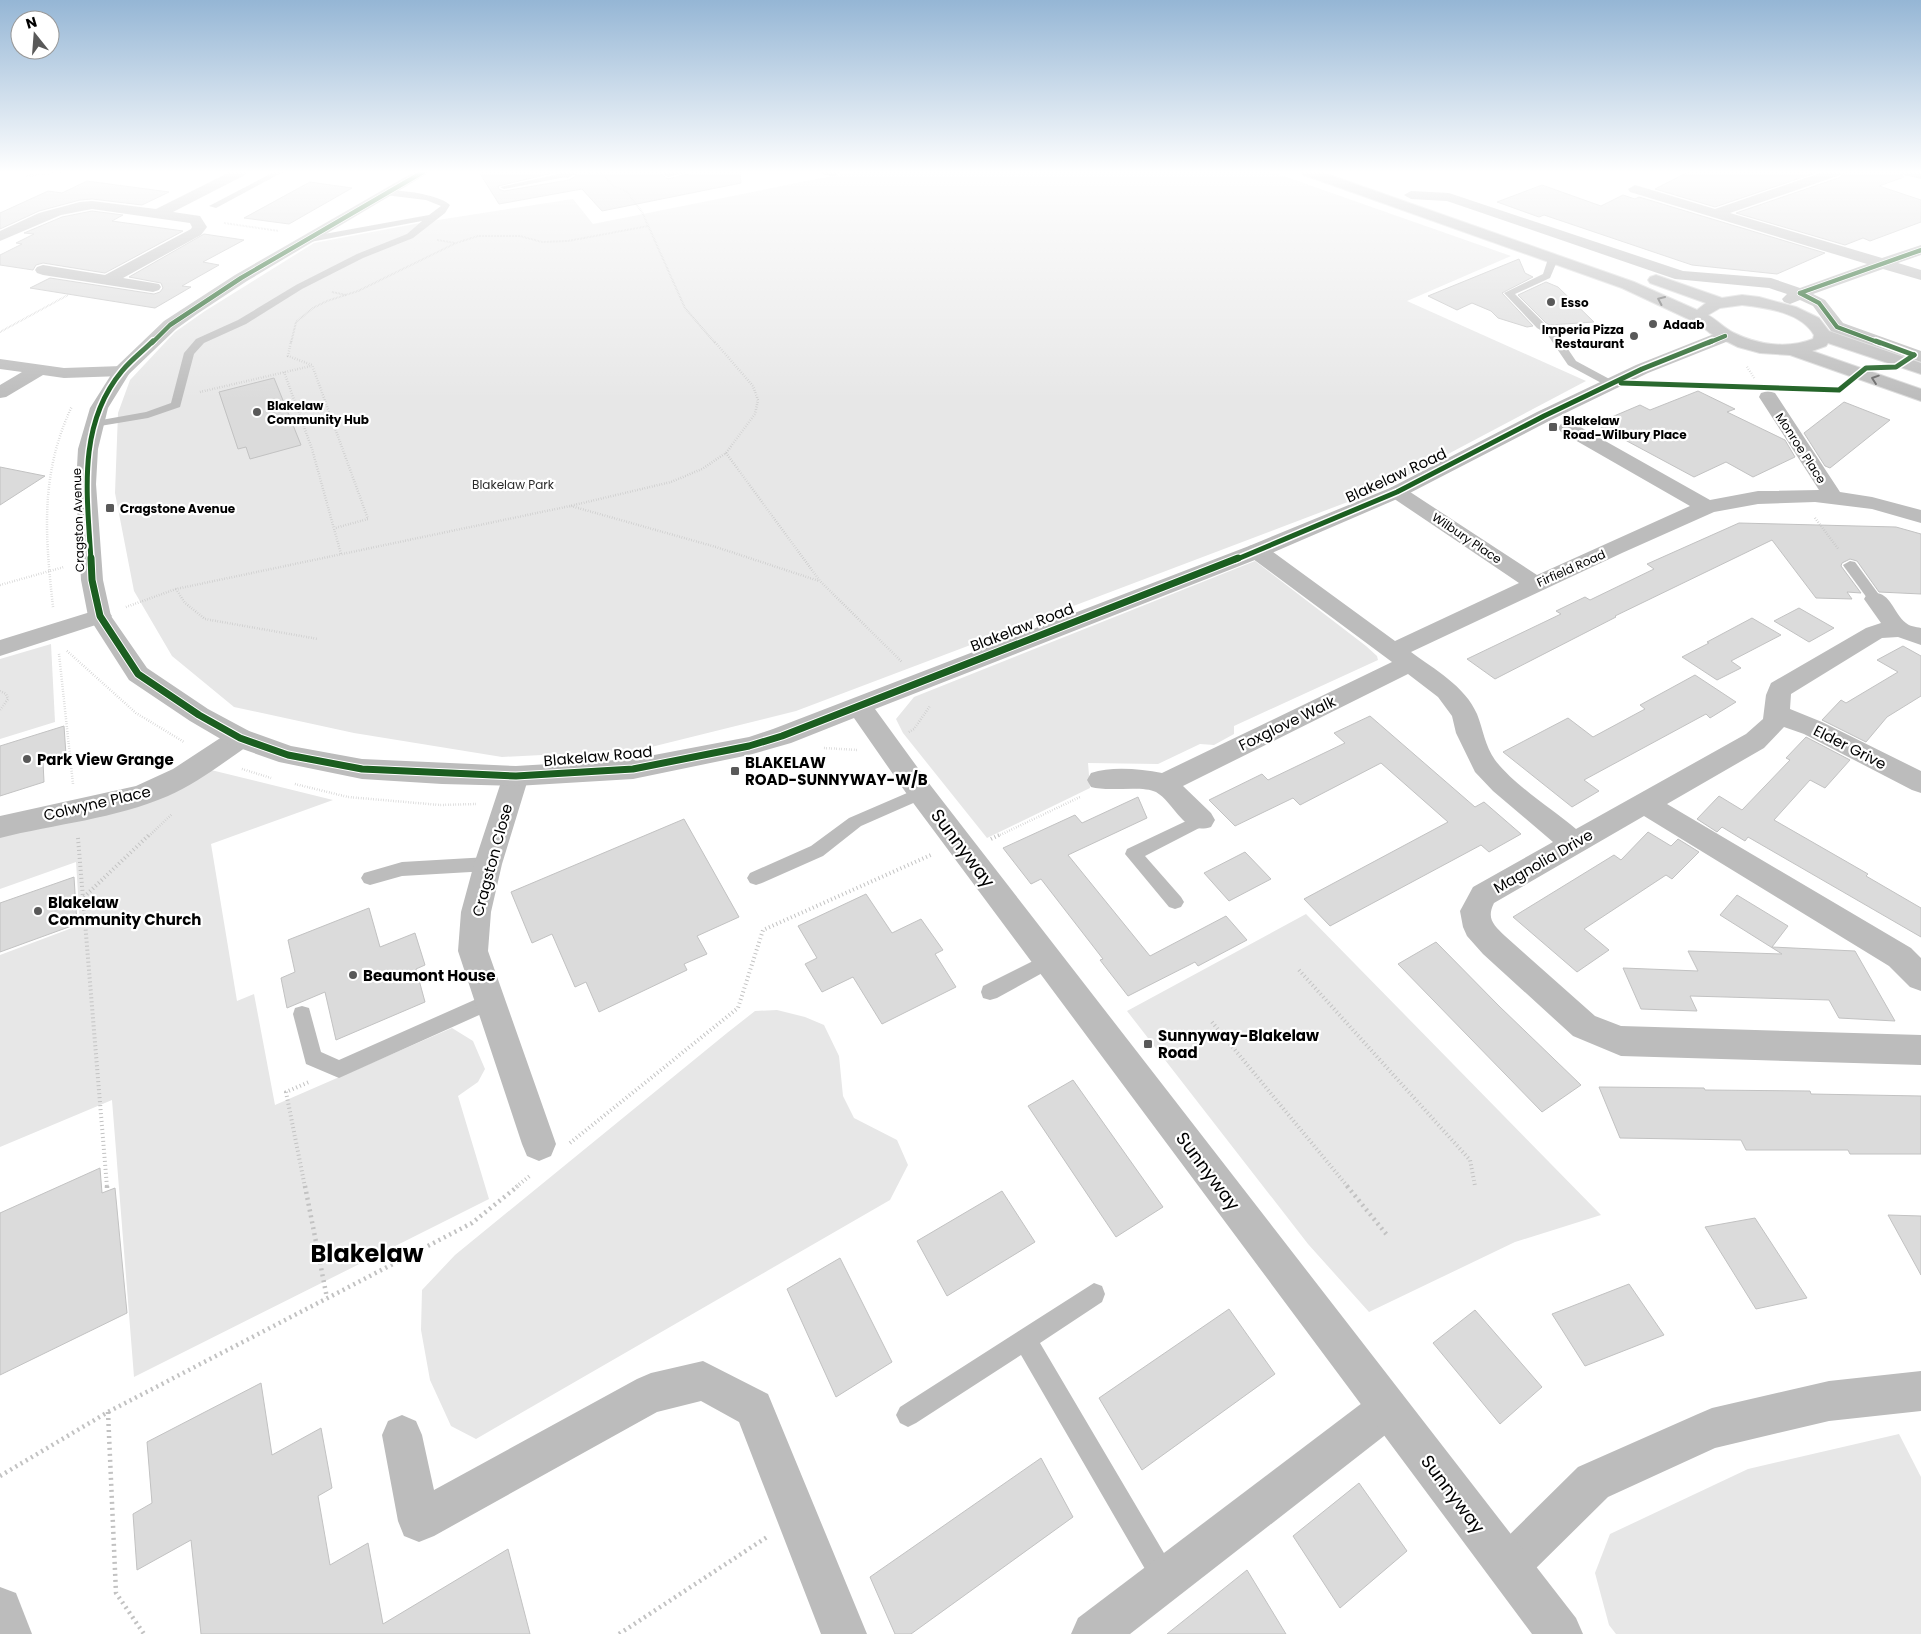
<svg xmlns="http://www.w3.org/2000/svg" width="1921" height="1634" font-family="Poppins,sans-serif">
  <rect width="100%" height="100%" fill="#fff"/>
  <g fill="#e7e7e7">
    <path d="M852,172H1272L1511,256L1407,301L1586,381L1382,489L796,711L639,750L502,757L354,733L234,707L172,656L134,591L115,493L118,413L130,380L175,332L205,311L314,243L425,222L573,199L593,224Z"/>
    <path d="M1255,561L1366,646L1377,656L1378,660L1234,726V734L1214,745L1200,744L1158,764L1088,763L1090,788L987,838L903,733L896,719L914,697Z"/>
    <path d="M51,644L55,722L0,739V659Z"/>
    <path d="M211,770L333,800L211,844L237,1001L254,994L275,1105L452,1028L473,1041L485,1069L478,1082L458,1096L489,1199L134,1377L112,1100L0,1147V955L80,925L76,862L0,889V834Z"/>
    <path d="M1306,914L1601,1215L1515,1242L1369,1312L1308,1244L1127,1011Z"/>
    <path d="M777,1010L805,1017L824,1025L839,1056L843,1096L854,1118L897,1140L908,1165L890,1200L476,1439L451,1426L430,1380L421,1330L422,1290L455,1255L727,1033L755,1011Z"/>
    <path d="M1899,1434L1921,1477V1634H1616L1609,1625L1595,1573L1610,1534L1748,1469Z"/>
  </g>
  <g fill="#dbdbdb" stroke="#c2c2c2">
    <path d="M479,172H557L498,186L499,189L504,191L569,180L576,176L575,172H658L668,179L688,174L690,172H740L741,183L602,211L582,189L499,204Z"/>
    <path d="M1688,172H1818L1715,207L1655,189Z"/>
    <path d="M1844,172H1900L1904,177L1879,186L1921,200V222L1870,241L1863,238L1845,245L1736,213L1841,177Z"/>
    <path d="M87,181L169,192L142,205L92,199L80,200L39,211L0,229V213L48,191L62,193Z"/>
    <path d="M310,182L352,188L289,224L244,218Z"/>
    <path d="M1542,185L1601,206L1623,195L1635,199L1639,197L1825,253L1777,274L1692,265L1544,215L1539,217L1497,202Z"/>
    <path d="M92,211L123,215L112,221L183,231L105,273L43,263L36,265L33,270L0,265V255L22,244L16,243L34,234L24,233L62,217Z"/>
    <path d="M204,234L244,240L203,262L219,265L182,286L191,287L155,308L30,288L50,278L154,294L160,292L163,288L161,283L129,277Z"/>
    <path d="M1519,259L1525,273L1533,277L1502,293L1533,326L1527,327L1498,318L1491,311L1472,303L1457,310L1428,296Z"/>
    <path d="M1546,282L1558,287L1594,322L1550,325L1546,323L1518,295Z"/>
    <path d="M274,378L301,445L250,459L246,447L238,449L219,392Z"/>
    <path d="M1698,391L1735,409L1727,412L1785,440L1795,457L1753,477L1726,462L1694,477L1599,426L1611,421L1607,419L1640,405L1650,410Z"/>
    <path d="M1844,402L1890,420L1830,468L1825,466L1804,433Z"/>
    <path d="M0,467L45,476L0,505Z"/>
    <path d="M1739,523L1896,527L1921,534V594L1879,592L1857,561L1850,559L1842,563L1841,566L1861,593L1847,592L1852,599L1816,598L1772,540L1615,616L1616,617L1495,679L1467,659L1561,614L1556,611L1585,597L1590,600L1654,569L1647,564Z"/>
    <path d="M1799,608L1834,628L1809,642L1774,621Z"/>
    <path d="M1752,618L1781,635L1731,661L1741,668L1717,680L1682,657L1709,643L1707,642Z"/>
    <path d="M1903,646L1921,656V696L1887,717L1866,742L1822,720L1841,700L1846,703L1898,672L1877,660Z"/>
    <path d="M1695,675L1736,702L1710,718L1706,714L1584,780L1599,791L1572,807L1503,752L1568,718L1593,737L1645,709L1640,705Z"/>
    <path d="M1370,716L1475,807L1484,802L1521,834L1489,852L1481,845L1330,926L1304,899L1448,822L1381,763L1300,805L1293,798L1235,826L1209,800L1262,774L1268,780L1345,743L1334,733Z"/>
    <path d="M64,726L66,755L43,762L44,782L0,796V746Z"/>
    <path d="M1806,737L1850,760L1825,788L1810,780L1774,820L1868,874L1866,876L1921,908V937L1748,837L1745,841L1722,827L1717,832L1697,819L1719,796L1742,810L1790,760L1786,758Z"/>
    <path d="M1138,797L1147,818L1068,855L1150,956L1226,916L1247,940L1198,966L1195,962L1128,996L1100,960L1103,959L1041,879L1031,884L1003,848L1075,815L1082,823Z"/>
    <path d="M684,819L739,917L697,936L707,954L684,964L687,970L599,1012L586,982L575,987L552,934L532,943L511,892Z"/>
    <path d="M1648,832L1671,846L1678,839L1699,852L1672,879L1666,875L1584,929L1609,950L1577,972L1513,917L1614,855L1621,860Z"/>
    <path d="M1245,852L1271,879L1229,901L1204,873Z"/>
    <path d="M74,877L77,924L0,952V903Z"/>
    <path d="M866,894L892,933L921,919L943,950L935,954L956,987L882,1024L853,977L822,992L805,964L817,958L798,926Z"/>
    <path d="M1737,895L1788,926L1772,947L1855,951L1895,1021L1839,1018L1829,1000L1690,996L1697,1011L1641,1009L1623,968L1698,971L1688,951L1782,954L1720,915Z"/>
    <path d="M369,908L380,947L415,933L425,965L416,969L425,1002L336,1040L325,992L287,1008L281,978L295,972L288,940Z"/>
    <path d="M1436,942L1499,1006L1581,1085L1542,1112L1398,964Z"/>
    <path d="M1073,1080L1163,1207L1116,1237L1028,1106Z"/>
    <path d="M1599,1087L1704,1088L1705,1090L1810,1091L1811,1094L1921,1096V1154H1850L1848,1150H1746L1741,1140L1620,1138Z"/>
    <path d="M100,1168L102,1193L115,1188L127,1313L0,1375V1213Z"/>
    <path d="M1002,1191L1035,1242L947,1296L917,1241Z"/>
    <path d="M1888,1215L1921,1216V1275Z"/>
    <path d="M1755,1218L1772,1244L1807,1298L1756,1309L1705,1227Z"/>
    <path d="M840,1258L892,1362L836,1397L787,1289Z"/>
    <path d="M1629,1284L1664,1335L1585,1366L1552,1314Z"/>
    <path d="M1229,1309L1275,1374L1142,1470L1099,1398Z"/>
    <path d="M1475,1310L1542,1387L1500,1424L1433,1343Z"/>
    <path d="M261,1383L272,1455L321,1428L332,1488L318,1496L330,1565L368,1543L383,1624L508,1549L530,1634H201L191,1540L137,1570L133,1514L152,1503L147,1442Z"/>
    <path d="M1041,1458L1073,1517L911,1634H895L870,1577Z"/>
    <path d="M1359,1483L1407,1551L1340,1608L1293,1536Z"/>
    <path d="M1247,1570L1286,1634H1167Z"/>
  </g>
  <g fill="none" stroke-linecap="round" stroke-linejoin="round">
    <g stroke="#dbdbdb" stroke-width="2">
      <path id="trunk" d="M1302,172H1321L1634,282L1697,310L1706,303L1650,283L1648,280L1650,277L1656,275L1722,298L1742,295L1759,297L1796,307L1819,318L1829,331L1921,363V374L1828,343L1826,346L1812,351L1921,389V401L1790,355L1760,353L1738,347L1710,333L1699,324L1622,288L1304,175ZM1742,305C1767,308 1801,312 1814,335L1813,339C1788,349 1758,345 1734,333C1724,328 1717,320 1708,315L1720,308Z"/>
    </g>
    <g stroke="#c2c2c2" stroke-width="2" stroke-dasharray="0.5 1" stroke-linecap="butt">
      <path d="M1280,172L1287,174"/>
      <path d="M588,173H602L613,186L626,191L642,212L685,308L715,343"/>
      <path d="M26,176L62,172"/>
      <path d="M224,223L279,231"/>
      <path d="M437,240L455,243"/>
      <path d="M332,292L346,295"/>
      <path d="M0,332L68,295"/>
      <path d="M291,343L296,322L313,308L327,301L358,291L456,243L478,236H520L542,242L568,241L648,226"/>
    </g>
    <g stroke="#c2c2c2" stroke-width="2.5" stroke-dasharray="0.5 2" stroke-linecap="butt">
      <path d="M291,341L288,356L312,365L368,519L335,528"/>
      <path d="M1747,367L1755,379"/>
      <path d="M284,372L312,449L341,554"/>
      <path d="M200,392L311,366"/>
      <path d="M726,453L820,581L902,662"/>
      <path d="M571,506L716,547L819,581"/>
      <path d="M1815,518L1839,550"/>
      <path d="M0,585L64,567"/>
      <path d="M176,589L185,603L205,619L318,639"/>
      <path d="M53,607C45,534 40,474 72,406"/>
      <path d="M126,607L176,589L570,506L671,482L702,469L726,453L755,414L758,400L753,386L714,341"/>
      <path d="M67,651L136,713L184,742"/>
      <path d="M59,654L73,784"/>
      <path d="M0,691L6,694L8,699L0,710"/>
      <path d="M909,732L914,729L930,706"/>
      <path d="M824,748L858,750"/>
      <path d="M242,769L271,778"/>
      <path d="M295,784L348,797L440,805L476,804"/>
      <path d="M149,836L172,814"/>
      <path d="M998,836L1080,797"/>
    </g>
    <g stroke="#c2c2c2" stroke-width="4" stroke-dasharray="1 3" stroke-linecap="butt">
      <path d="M78,838L107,1187"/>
      <path d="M991,839L1001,834"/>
      <path d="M84,897L150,834"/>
      <path d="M1299,970L1470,1160L1475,1186"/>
      <path d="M1212,1022L1348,1187"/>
      <path d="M570,1143L738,1008L763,930L933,854"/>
      <path d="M305,1187L286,1092L309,1082"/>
      <path d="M516,1187L531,1175"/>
    </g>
    <g stroke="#c2c2c2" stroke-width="4.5" stroke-dasharray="2 4" stroke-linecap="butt">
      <path d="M107,1186V1189"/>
      <path d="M305,1186L327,1298"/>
      <path d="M1347,1186L1387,1235"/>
      <path d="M108,1412L116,1593L144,1634"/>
      <path d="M0,1476L108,1412L472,1223L518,1186"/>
      <path d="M619,1634L767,1537"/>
    </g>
    <g fill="#bcbcbc" fill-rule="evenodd">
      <path d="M274,172H283L216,208L209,206Z"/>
      <path d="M568,172H571V176L504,189L500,187Z"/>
      <path d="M660,172H688L668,177Z"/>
      <path d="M382,191C398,189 438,194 450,205L445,213L413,238L363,258L302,289L246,324L204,343L194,354L180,407L148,418L94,427L90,426L88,424L90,422L146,412L171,403L184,353L196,339L238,320L296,285L357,254L407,234L422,221L305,243L302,242V238L429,215L441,206L426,200L385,195H382Z"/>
      <path d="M1553,256L1558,259L1550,278L1515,294L1545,324L1555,330L1576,361L1615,382L1616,384L1615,386H1607L1568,365L1547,334L1537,328L1504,293L1543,274L1548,259Z"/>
      <path d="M1850,561L1855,562L1880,596L1882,599L1880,602H1870L1845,568L1843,565Z"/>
      <path d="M921,787L927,789L929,793L927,797L861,826L823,856L762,883L756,885L750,883L747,878L750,873L811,846L849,818Z"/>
      <path d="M1201,814L1207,816L1209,820L1207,824L1145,856L1181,897L1184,902L1181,907L1175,909L1169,907L1125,854L1127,849Z"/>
      <path d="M488,857L494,859L496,864L494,869L488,871L402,876L370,885L364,883L361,878L364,873L402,862Z"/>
      <path d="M1049,953L1055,956L1058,961L1055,966L997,998L990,1000L983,998L981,992L983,986Z"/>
      <path d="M490,993L497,995L499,1001L497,1007L339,1078L306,1064L293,1014L295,1008L302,1006L309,1008L321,1052L339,1060Z"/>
      <path d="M1094,1283L1102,1286L1105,1294L1102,1302L1040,1343L1174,1570L1178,1579L1174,1588L1165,1592L1156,1588L1021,1355L916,1423L908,1427L900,1423L896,1415L900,1407Z"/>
    </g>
    <g fill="#bcbcbc" fill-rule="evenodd">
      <path d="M230,172H247L245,175L173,212L200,216L207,227L201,235L123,278L159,284L161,287L159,290L153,292L43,275L37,273L35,270L37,267L43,265L105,275L191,229L192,227L190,223L92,209L61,215L0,241V231L39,213L80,202L92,201L156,209Z"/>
      <path d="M559,172H573L575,174L568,178L563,177Z"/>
      <path d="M822,172H842L835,176L824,175Z"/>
      <path d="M1823,172H1842L1840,175L1730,213L1882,258L1921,245V255L1898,263L1921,270V280L1883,269L1813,294L1825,300L1843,323L1921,351V362L1831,331L1813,306L1800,300L1790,304L1784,302L1782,299L1787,294L1769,288L1675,279L1447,201L1411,199L1404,195L1411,191L1449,193L1683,271L1771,278L1800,288L1867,264L1630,192L1628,189L1635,185L1715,209Z"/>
      <path d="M1902,172H1921V179L1904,175Z"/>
      <path d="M0,359L64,368L122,366L128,367L131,371L128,375L122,376L64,378L43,375L6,397L0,398V385L22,372L0,369Z"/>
      <path d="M1768,391L1775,393L1840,492L1872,497L1921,510V523L1872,509L1815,502L1758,504L1714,512L1622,553L1411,652C1434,669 1465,686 1477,714C1483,729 1485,746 1495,760C1513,784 1552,809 1576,829L1746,734L1763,719L1766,695L1771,683L1866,628L1881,623L1864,599L1867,594C1891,588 1891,611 1906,623C1909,626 1916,627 1921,628V645L1898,637L1882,638L1791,694L1790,709L1822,722L1921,771V793L1912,790L1804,734L1784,727L1764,748L1667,804L1911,948L1921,958V991L1910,987L1889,966L1644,816L1494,903C1486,919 1494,925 1505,936L1595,1016L1621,1026L1921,1035V1065L1621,1056L1573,1036L1483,954L1467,936L1463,927L1460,911L1473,887L1553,842L1493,791L1475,772L1456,733L1452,716L1438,697L1408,674L1183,786L1211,813L1215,820L1211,827C1183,836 1176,804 1156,792C1143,785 1108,792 1091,787L1087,780L1091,773C1112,766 1140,769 1162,773L1392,662L1249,556L1246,551L1249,546L1257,544L1265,546L1395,641L1519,583L1390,496L1387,492L1390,488L1397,486L1404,488L1537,575L1690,506L1561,432L1558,428L1561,424L1568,422L1575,424L1710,500L1758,491L1819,490L1759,397L1761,393Z"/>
      <path d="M100,609L108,611L112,616L108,621L0,656V640Z"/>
      <path d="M240,729L249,731L253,738L249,745C223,763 197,783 168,796C115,819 55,824 0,838V816L136,786L173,769L231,731Z"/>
      <path d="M516,766L525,769L529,776L502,864L491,912L488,951L556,1144L551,1156L539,1161L527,1156L522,1144L458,951L461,912L474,864L503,776L507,769Z"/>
      <path d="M703,1361L768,1394L867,1634H821L739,1422L701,1401L657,1412L434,1536L419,1542L404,1536L398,1521L382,1435L388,1421L402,1415L416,1421L422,1435L434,1490L637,1379L651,1373Z"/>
      <path d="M1921,1371V1411L1829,1421L1715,1448L1608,1497L1523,1581L1508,1588L1493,1581L1486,1566L1493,1551L1578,1467L1698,1414L1712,1408L1829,1381Z"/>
      <path d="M1388,1388L1402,1394L1408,1408L1402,1422L1130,1634H1071L1078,1618L1374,1394Z"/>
      <path d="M0,1587L16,1593L32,1634H0Z"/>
    </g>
    <path fill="#bcbcbc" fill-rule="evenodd" d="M414,172H430L247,281L197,314L176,329L129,374L108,408L98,449L96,484L103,580L111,616L147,668L208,709L249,731L291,746L362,759L516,766L633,759L749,737L773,729L1249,546L1390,488L1537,412L1636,365L1719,332L1725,331L1731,332L1734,336L1731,340L1648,373L1551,420L1404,496L1265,556L875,709L931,786L1576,1618L1583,1634H1532L911,800L854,718L791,743L749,755L633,779L516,786L442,784L362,779L279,762L231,745L190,721L129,680L88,616L81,580L76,484L78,449L90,408L116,367L164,321L235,275Z"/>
    <use href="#trunk" fill="#bcbcbc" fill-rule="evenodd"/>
    <g stroke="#fff" stroke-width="6">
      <g id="cycleway-far2">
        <path d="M1800,293L1819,303L1837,327L1880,343"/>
        <path d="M1800,293L1921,250"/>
        <path d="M152,343L170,325L241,278L423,172"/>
        <path d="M1708,343L1725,336"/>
      </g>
    </g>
    <g stroke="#fff" stroke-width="8">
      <g id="cycleway-far1">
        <path d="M1876,341L1914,355"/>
        <path d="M1621,383L1839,390L1866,368L1896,367L1914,355"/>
        <path d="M91,560C87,494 77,425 122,371C131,360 143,351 153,341"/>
        <path d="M1235,560L1397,492L1544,416L1642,369L1712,341"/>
      </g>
    </g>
    <g stroke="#fff" stroke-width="9">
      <path id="cycleway" d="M91,558L92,580L100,616L138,674L199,715L240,738L288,755L362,769L516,776L633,769L749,746L782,736L1238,558"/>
    </g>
    <use href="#cycleway-far2" stroke="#1b5e20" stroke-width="4.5"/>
    <use href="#cycleway-far1" stroke="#1b5e20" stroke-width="5"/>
    <use href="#cycleway" stroke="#1b5e20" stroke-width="7"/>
  </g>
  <defs><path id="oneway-chevron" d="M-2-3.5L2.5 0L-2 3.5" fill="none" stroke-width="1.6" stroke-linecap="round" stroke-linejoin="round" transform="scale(1.25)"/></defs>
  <g stroke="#676767">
    <use href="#oneway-chevron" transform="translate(1661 300) rotate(-156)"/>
    <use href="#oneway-chevron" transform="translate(1875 379) rotate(-161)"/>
  </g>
  <linearGradient id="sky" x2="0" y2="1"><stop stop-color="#95b6d5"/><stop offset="0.43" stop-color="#fff"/><stop offset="1" stop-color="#fff" stop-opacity="0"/></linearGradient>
  <rect width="1921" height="400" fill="url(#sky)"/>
  <g fill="#595959" stroke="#fff" stroke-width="2">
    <circle cx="1551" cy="302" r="5"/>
    <circle cx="1653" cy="324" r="5"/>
    <circle cx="1634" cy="336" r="5"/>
    <circle cx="257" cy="412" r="5"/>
    <rect x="1548" y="422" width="10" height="10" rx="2.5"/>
    <rect x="105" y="503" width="10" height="10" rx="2.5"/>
    <circle cx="27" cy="759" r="5"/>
    <rect x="730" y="766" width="10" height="10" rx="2.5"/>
    <circle cx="38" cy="911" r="5"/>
    <circle cx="353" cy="975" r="5"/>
    <rect x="1143" y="1039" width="10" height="10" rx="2.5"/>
  </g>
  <g text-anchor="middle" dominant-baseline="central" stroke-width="4.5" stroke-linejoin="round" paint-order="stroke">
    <g font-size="12" font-weight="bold" fill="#000" stroke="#fff" text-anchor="start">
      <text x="1561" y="302">Esso</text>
      <text x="1663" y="324">Adaab</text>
      <text x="1624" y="329" text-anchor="end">Imperia Pizza<tspan x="1624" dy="14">Restaurant</tspan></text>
      <text x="267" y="405">Blakelaw<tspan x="267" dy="14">Community Hub</tspan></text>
      <text x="1563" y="420">Blakelaw<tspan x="1563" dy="14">Road-Wilbury Place</tspan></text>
      <text x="120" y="508">Cragstone Avenue</text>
    </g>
    <g font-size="12" fill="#000" stroke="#fff">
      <text transform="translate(1801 448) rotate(57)">Monroe Place</text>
      <text transform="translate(78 520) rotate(-92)">Cragston Avenue</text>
      <text transform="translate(1467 538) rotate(34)">Wilbury Place</text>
      <text transform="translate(1571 568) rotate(-24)">Firfield Road</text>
    </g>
    <g font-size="12" fill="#2b2b2b" stroke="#fff">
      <text x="513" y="484">Blakelaw Park</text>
    </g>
    <g font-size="15" fill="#000" stroke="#fff">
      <text transform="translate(1396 475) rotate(-25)">Blakelaw Road</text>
      <text transform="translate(1022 627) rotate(-21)">Blakelaw Road</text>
      <text transform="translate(1287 723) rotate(-26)">Foxglove Walk</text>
      <text transform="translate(1850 747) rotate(27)">Elder Grive</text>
      <text transform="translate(598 756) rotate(-5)">Blakelaw Road</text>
      <text transform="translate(97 803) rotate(-13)">Colwyne Place</text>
      <text transform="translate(492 860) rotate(-75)">Cragston Close</text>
      <text transform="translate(1543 861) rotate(-30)">Magnolia Drive</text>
    </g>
    <g font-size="15" font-weight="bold" fill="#000" stroke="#fff" text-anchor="start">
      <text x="37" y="759">Park View Grange</text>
      <text x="745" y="762">BLAKELAW<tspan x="745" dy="17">ROAD-SUNNYWAY-W/B</tspan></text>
      <text x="48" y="902">Blakelaw<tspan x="48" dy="17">Community Church</tspan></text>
      <text x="363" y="975">Beaumont House</text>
      <text x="1158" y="1035">Sunnyway-Blakelaw<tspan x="1158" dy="17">Road</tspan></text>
    </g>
    <g font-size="18" fill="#000" stroke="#fff">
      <text transform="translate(963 848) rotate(53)">Sunnyway</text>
      <text transform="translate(1208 1171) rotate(53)">Sunnyway</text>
      <text transform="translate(1453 1494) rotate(53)">Sunnyway</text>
    </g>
    <g font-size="24" font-weight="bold" fill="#000" stroke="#fff">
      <text x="367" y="1253">Blakelaw</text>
    </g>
  </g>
  <g transform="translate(35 35) rotate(343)"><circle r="24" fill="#ffffff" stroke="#999999"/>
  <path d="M0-4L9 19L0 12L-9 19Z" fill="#595959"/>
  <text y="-8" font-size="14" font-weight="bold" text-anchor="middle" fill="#000000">N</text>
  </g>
</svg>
